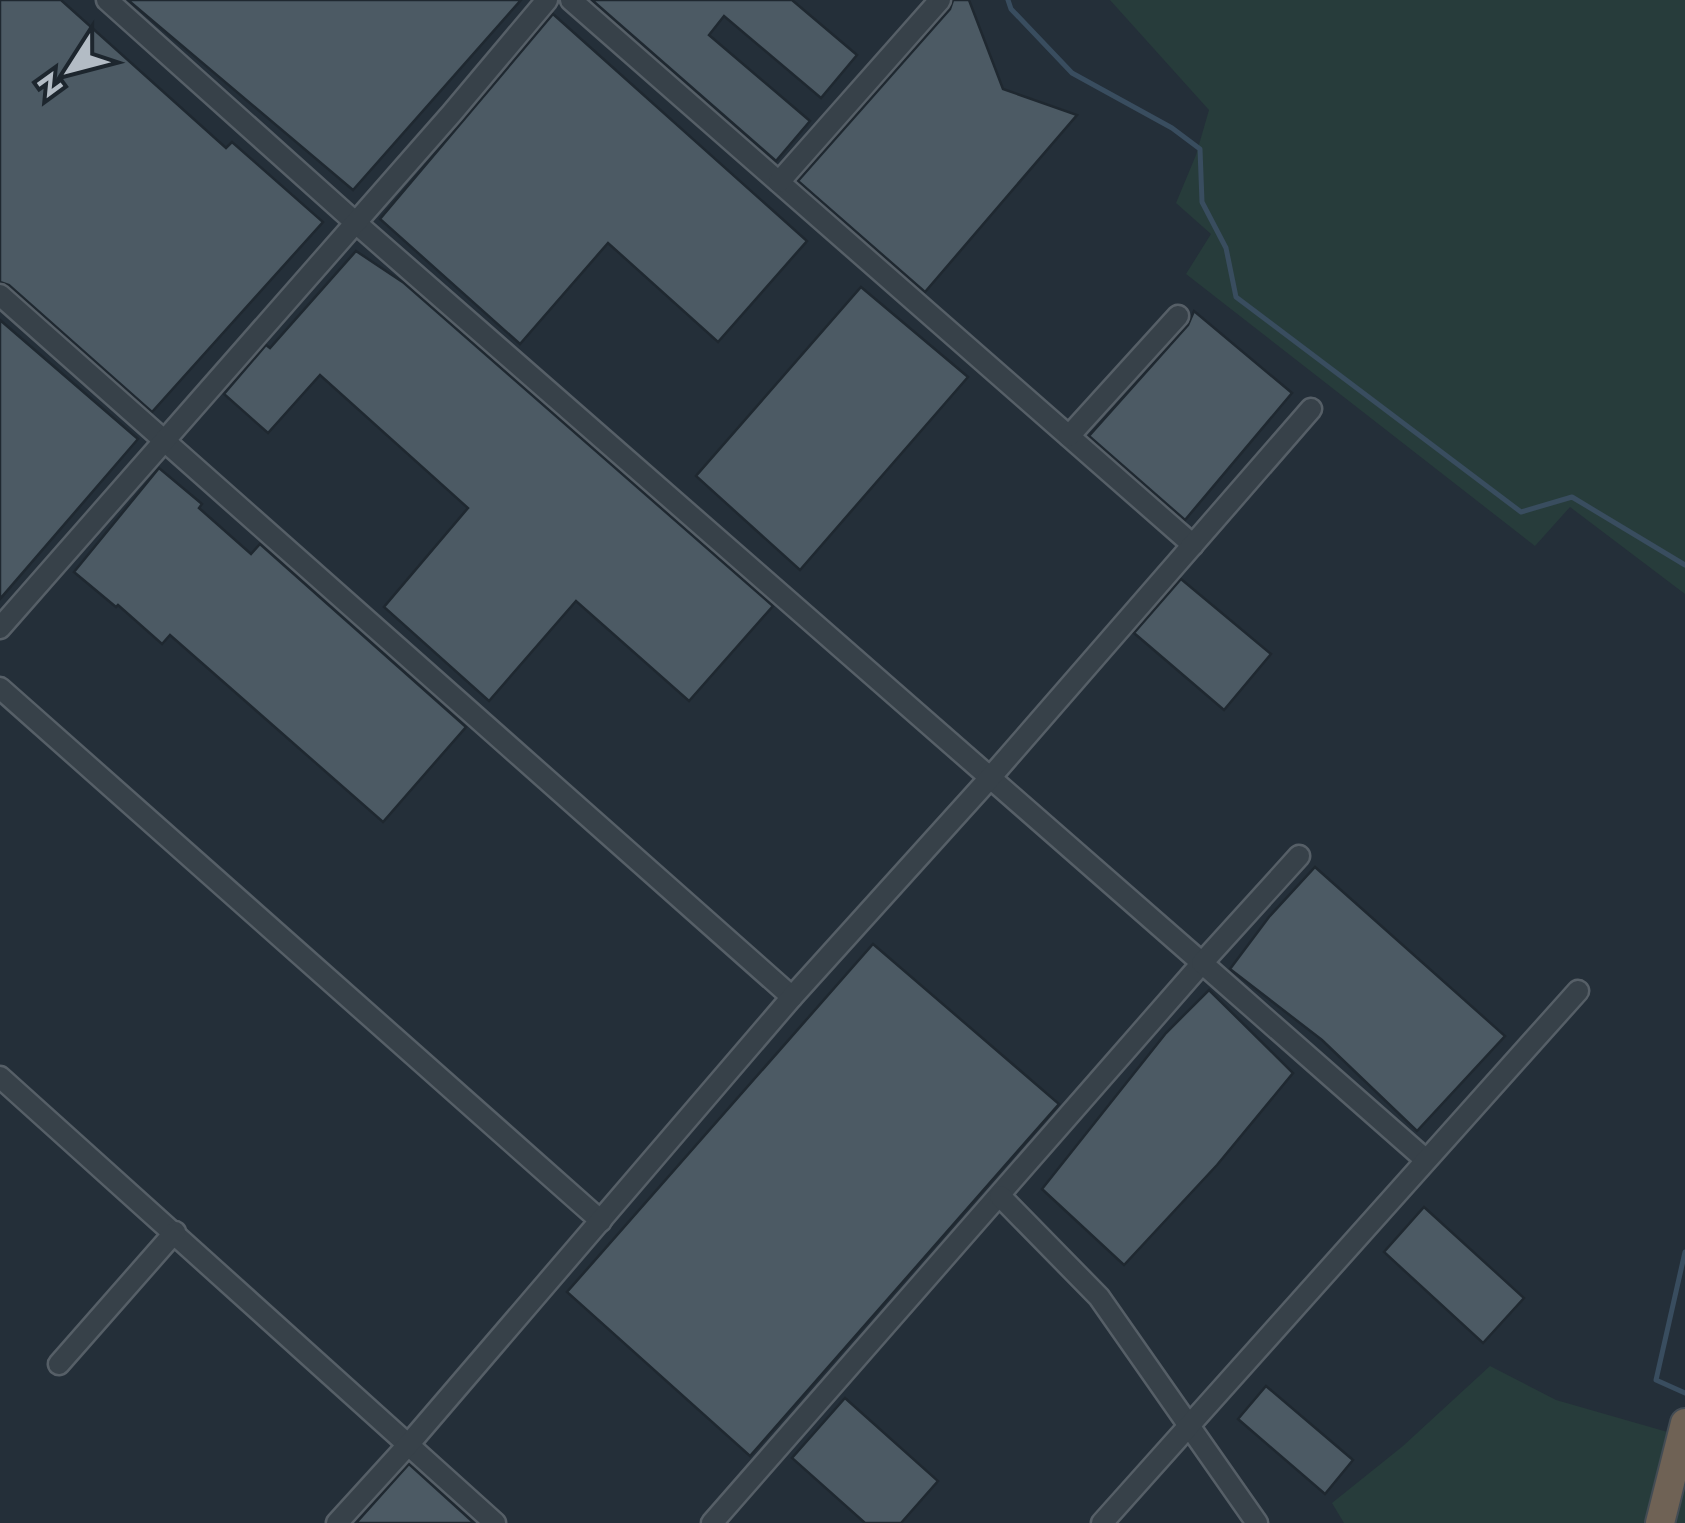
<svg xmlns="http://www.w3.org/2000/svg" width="1685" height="1523" font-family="Jost,sans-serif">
  <rect width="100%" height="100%" fill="#242f39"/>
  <g fill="#273c3b">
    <path d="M1110,0H1685V594L1570,507L1535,546L1186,274L1211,234L1176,203L1196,155L1209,110Z"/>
    <path d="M1490,1366L1556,1400L1685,1437V1523H1344L1332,1503L1403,1446Z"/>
  </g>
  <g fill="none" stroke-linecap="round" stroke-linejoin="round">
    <g stroke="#394d5f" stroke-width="5">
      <path d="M1008,0L1011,9L1072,73L1172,128L1200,149L1202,202L1226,248L1236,297L1521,512L1572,497L1685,565"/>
      <path d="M1685,1252L1656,1380L1685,1393"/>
    </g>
  </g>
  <g fill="#4c5a64" stroke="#1f2830" stroke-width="2.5">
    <path d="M0,0H61L226,148L232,142L323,222L152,412L9,285L0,282Z"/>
    <path d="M128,0H521L353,190Z"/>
    <path d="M592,0H792L857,55L821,98L724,16L709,35L810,121L776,161Z"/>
    <path d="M953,0H969L1003,89L1077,115L925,292L798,181L950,9Z"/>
    <path d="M553,14L807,241L718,342L608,243L520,344L380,219Z"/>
    <path d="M356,251L404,283L773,606L689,701L576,601L489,701L384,607L468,508L320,375L268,433L224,394L266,345L270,348Z"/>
    <path d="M861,287L968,377L800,570L696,476Z"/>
    <path d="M1194,311L1292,393L1185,520L1089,436L1188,325Z"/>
    <path d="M0,320L138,439L0,599Z"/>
    <path d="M159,468L202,504L199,508L251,554L260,544L466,727L383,822L170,635L162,644L118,605L116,607L74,572Z"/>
    <path d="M1181,579L1271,654L1224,710L1134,633Z"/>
    <path d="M1315,867L1505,1036L1417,1131L1322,1040L1230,969L1269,917Z"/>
    <path d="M873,944L1059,1104L750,1456L567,1292Z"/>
    <path d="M1209,990L1293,1073L1217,1165L1124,1265L1042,1189L1166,1033Z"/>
    <path d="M1424,1207L1524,1298L1483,1343L1384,1252Z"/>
    <path d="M1266,1386L1353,1460L1325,1494L1238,1419Z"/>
    <path d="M845,1398L938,1481L901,1523H865L792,1458Z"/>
    <path d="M409,1464L474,1523H356Z"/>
  </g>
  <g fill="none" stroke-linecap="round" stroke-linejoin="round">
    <g stroke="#565f67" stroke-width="25">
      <g id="minor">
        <path d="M107,0L356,223L1202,963L712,1523"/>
        <path d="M571,0L1193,545"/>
        <path d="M779,182L940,0"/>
        <path d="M0,295L792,997"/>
        <path d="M1069,436L1178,316"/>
        <path d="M0,628L452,113L547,0"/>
        <path d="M0,688L601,1221"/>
        <path d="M1299,856L1202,963L1426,1160"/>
        <path d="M0,1077L495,1523"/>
        <path d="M1000,1196L1099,1297L1257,1523"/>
        <path d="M59,1364L175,1232"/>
        <path d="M337,1523L408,1445L792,997L989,779L1311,409"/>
        <path d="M1102,1523L1578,991"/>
      </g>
    </g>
    <g stroke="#434c54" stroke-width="32">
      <path id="highway" d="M1660,1523L1685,1423"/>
    </g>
    <use href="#minor" stroke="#374149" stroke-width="20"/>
    <use href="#highway" stroke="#6f6255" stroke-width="28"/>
  </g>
  <g transform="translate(70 70) rotate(234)" stroke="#1d262e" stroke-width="8" paint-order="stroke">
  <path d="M0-8L18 38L0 25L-18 38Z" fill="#b3bcc5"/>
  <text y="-15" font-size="28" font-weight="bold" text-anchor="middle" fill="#b3bcc5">N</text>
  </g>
</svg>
